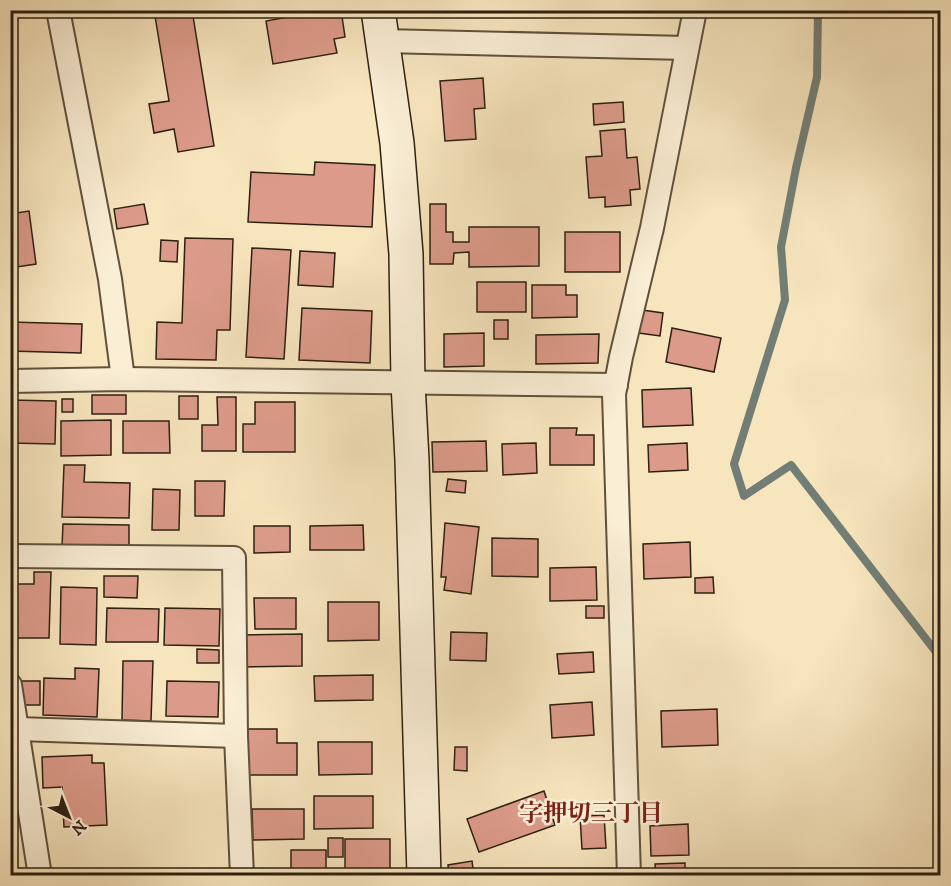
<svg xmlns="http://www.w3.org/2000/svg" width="951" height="886" font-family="'IM FELL DW Pica','Noto Serif JP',serif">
  <rect width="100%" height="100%" fill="#f7e5be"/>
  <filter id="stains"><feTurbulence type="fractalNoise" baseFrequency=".00333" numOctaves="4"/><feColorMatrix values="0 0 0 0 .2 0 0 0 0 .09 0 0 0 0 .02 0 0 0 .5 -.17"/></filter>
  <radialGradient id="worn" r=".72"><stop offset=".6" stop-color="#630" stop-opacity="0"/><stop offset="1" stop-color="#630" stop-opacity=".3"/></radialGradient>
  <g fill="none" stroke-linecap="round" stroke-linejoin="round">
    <path stroke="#727e75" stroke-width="8" d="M818,10L817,77L796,168L781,247L785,300L734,464L744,496L791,465L940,657"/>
  </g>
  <g fill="#dc9b8a" stroke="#2e2010" stroke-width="1.5">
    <path d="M154,10H192L214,146L178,152L174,129L154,133L149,104L169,101Z"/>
    <path d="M326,10H341L345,37L334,39L337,53L273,64L266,21Z"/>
    <path d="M10,42L15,74L10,75Z"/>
    <path d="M483,78L485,108L474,109L476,139L445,141L440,81Z"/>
    <path d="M623,102L624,122L594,125L593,104Z"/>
    <path d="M10,117L15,148L10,149Z"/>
    <path d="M625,129L627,158L637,157L640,189L630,190L631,205L605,207V197L589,198L586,157L602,156L600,131Z"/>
    <path d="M315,162L375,165L372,227L248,222L251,172L314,175Z"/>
    <path d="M144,204L148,224L117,229L114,209Z"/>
    <path d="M430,204H446V232H453V242H469V227H539V266L469,267V252L454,253L453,264H430Z"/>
    <path d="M29,211L36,264L10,268V214Z"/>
    <rect x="565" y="232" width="55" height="40"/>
    <path d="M185,238L233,239L230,330H217L216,360L156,359L157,322L182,323Z"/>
    <path d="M161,240L178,241L177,262L160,261Z"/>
    <path d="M252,248L291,250L284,359L246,357Z"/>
    <path d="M300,251L335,253L333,287L298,285Z"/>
    <rect x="477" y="282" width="49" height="30"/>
    <path d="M532,285H566V295H577V317L532,318Z"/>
    <path d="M302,308L372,311L370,363L299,360Z"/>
    <path d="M642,310L663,313L660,336L639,333Z"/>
    <rect x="494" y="320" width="14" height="19"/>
    <path d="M10,322L82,324L81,353L10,351Z"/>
    <path d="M672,328L721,338L714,372L666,362Z"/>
    <path d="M484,333V366L444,367V334Z"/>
    <path d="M599,334L598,363L536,364V335Z"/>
    <path d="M691,388L693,425L643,427L642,390Z"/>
    <rect x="92" y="395" width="34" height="19"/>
    <rect x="179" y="396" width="19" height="23"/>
    <path d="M217,397H236V451H202V425H218Z"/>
    <rect x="62" y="399" width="11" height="13"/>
    <path d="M10,400L56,401L55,444L10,443Z"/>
    <path d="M255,402H295V452H243V424H255Z"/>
    <path d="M111,420V455L61,456V421Z"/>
    <path d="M123,421H169L170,453H123Z"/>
    <path d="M550,428H577L576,435H594V465H550Z"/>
    <path d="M486,441L487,471L433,472L432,442Z"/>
    <path d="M536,443L537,473L503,475L502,444Z"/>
    <path d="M687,443L688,470L649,472L648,445Z"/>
    <path d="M64,465H85L84,482L130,483L129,518L62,517Z"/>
    <path d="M448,479L466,481L465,493L446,491Z"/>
    <path d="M195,481H225L224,516H195Z"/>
    <path d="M153,489L180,490L179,530H152Z"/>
    <path d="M445,523L479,527L471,594L444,590L446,577H441Z"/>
    <path d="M63,524L129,525V549L62,547Z"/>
    <path d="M363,525L364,550H310V526Z"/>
    <path d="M254,526H290V552L254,553Z"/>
    <path d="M492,538L538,539V577L492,576Z"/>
    <path d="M690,542L691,577L644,579L643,544Z"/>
    <path d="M596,567L597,600L550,601V568Z"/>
    <path d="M34,572H51L49,638H14L16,584H34Z"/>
    <path d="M104,576H138L137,598L104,597Z"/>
    <path d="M713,577L714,593H695V578Z"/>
    <path d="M61,587L97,588L96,645L60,644Z"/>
    <path d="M254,598H296V629H255Z"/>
    <path d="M328,602H379V640L328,641Z"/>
    <rect x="586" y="606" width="18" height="12"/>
    <path d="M107,608L159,609L158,642H106Z"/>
    <path d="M165,608L220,609L219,646L164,645Z"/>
    <path d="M451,632L487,633L486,661L450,660Z"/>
    <path d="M302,634V666L243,667L242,635Z"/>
    <path d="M197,649L219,650V663H197Z"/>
    <path d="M593,652L594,672L559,674L557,654Z"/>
    <path d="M123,661H153L151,721L122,720Z"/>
    <path d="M75,668L99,669L97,717L43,715L44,678L75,679Z"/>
    <path d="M373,675V700L315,701L314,676Z"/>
    <rect x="20" y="681" width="20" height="24"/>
    <path d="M167,681L219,682L218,717L166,716Z"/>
    <path d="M592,702L594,735L552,738L550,705Z"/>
    <path d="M717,709L718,745L662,747L661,711Z"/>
    <path d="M245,729H277V743H297V775H246Z"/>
    <path d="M318,742H372V774L319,775Z"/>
    <path d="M455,747H467V771L454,770Z"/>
    <path d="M92,755V763H104L107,825L64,827L62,787L43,788L42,757Z"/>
    <path d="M544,791L555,825L479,852L467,819Z"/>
    <path d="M314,796H373V828L314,829Z"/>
    <path d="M252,809H304V839L253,840Z"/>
    <path d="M604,815L606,848L582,849L580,816Z"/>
    <path d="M688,824L689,855L651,856L650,826Z"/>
    <rect x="328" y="838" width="15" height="19"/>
    <rect x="345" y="839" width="45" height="37"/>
    <rect x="291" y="850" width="35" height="26"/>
    <path d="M472,861L474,876H449L448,865Z"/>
    <path d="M685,863V876H656L655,864Z"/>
  </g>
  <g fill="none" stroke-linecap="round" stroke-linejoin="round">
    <g stroke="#60513c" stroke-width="26">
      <g id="street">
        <path d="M58,10L110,279L123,379"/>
        <path d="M383,41L687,48"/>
        <path d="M10,381L123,379L616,385"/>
        <path d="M10,556L234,558L236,736L242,876"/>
        <path d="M10,685L40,876"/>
        <path d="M17,729L236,736"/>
        <path d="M629,876L614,394L621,357L652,228L695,10"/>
      </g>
    </g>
    <g stroke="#2e2010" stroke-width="36">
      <path id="secondary" d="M378,10L397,143L406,254L408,383L412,460L424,876"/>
    </g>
    <path stroke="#2e2010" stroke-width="4" stroke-dasharray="1.5 3" stroke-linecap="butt" d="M937,10L940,15"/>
    <use href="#street" stroke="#faeed5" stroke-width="22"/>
    <use href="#secondary" stroke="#faeed5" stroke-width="33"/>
  </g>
  <g text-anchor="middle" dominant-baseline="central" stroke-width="5" stroke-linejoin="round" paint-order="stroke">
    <g font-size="24" font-weight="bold" fill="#7a1f14" stroke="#faeed5">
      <text x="591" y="814">字押切三丁目</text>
    </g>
  </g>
  <rect width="951" height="886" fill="none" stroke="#f7e5be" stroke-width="36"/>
  <rect x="12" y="12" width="927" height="862" fill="none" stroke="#2e2010" stroke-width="3"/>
  <rect x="18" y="18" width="915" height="850" fill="none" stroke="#2e2010" stroke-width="1.5"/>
  <g transform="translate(69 817) rotate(138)" stroke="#faeed5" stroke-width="4.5" paint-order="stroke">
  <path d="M0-4.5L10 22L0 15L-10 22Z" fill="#2e2010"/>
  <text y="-9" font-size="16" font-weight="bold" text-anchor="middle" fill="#2e2010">N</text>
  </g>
  <rect width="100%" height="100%" filter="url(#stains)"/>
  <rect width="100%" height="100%" fill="url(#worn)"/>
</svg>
